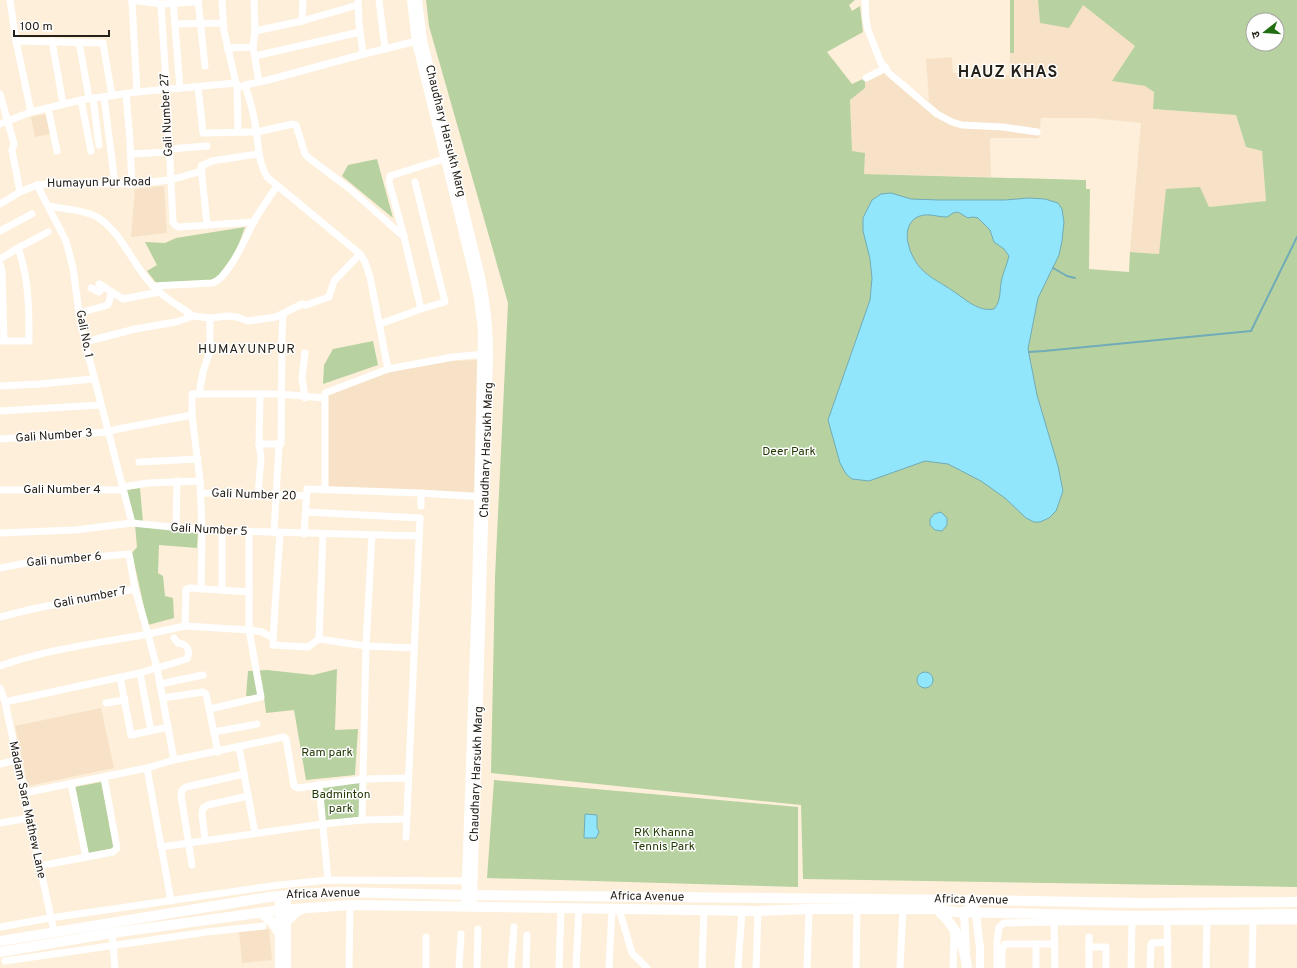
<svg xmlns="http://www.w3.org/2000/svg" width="1297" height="968" font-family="Overpass,'Noto Sans Devanagari',sans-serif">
  <rect width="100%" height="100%" fill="#feefda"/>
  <g fill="#f7e2c7">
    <path d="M1014,0H1038L1040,23L1083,4L1136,46L1113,81L1145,86L1154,92L1153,109L1236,115L1246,147L1262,151L1266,201L1209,207L1159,254L1130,252L1141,123L1091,118H1041L1039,138H990L991,177L864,174L852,151L850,100L865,88V78L886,68L891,69L908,85L929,101L926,59L952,57L953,73L1009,75L1010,53L1014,52Z"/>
    <path d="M46,114L50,134L35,137L31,117Z"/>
    <path d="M164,186L167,233L131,237L135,189Z"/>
    <path d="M477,360L474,492L328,487V395L388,372L451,361Z"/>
    <path d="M101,708L114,768L28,786L15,726Z"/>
    <path d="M269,929L272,960L242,963L239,932Z"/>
  </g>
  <g fill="#b7d2a0" fill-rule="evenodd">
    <path d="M426,0H855L849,5L852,11L860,6L863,32L827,52L852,84L865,78V88L850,100L852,151L865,153L864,174L1086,180V189H1090L1089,269L1129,272L1130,252L1159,254L1166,189L1200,187L1209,207L1266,201L1262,151L1246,147L1236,115L1153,109L1154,92L1145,86L1112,81L1135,46L1083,5L1069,28L1040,23L1038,0H1297V887L803,879L801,805L491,773L495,577L508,303L429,26ZM1253,20H1277V44H1253Z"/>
    <rect x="1010" y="0" width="4" height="53"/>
    <path d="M377,159L393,218L342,176L348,165Z"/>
    <path d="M245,227L236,252L218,276L209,281L157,284L147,271L157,265L145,242L165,243L176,238Z"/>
    <path d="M373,341L378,365L323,384L324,365L333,349Z"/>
    <path d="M140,488L143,522H134L126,490Z"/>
    <path d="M135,525L198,532L197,548L159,545L158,573L163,576L165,596L173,598L174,618L148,625L132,553L137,547Z"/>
    <path d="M337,669L335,730L358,729L355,775L306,780L294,710L266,713L264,697L246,696L248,671L267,670L313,675Z"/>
    <path d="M494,780L798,807V887L487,878Z"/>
    <path d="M101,782L115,848L88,853L75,787Z"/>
    <path d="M361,783L360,818L325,820L321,785Z"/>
  </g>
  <g fill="#92e6fb" stroke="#71abb7" fill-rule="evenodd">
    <path d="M891,193L911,199L939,200H1005L1029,198L1045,199L1058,203L1062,209L1064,222L1062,241L1059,255L1038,298L1028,349L1037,395L1058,466L1063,491L1056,511L1049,518L1040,522H1034L1026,518L1005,498L981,481L948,464L925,461L869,481L852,479L846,474L840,463L828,420L870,300L872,278L870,259L863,231V218L872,200L881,194ZM958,212L968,218L973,217L978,218L990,230L994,242L1004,249L1009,256C1007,264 1004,271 1002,278C999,289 1002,300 994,309C978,312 965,299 953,291C934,278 919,274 910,250C908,243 906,237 908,229C910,223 913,218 920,216C929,213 937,217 947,217L953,213Z"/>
    <path d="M941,512L947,518V525L942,531L935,530L930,525V519L934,514Z"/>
    <circle cx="925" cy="680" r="8"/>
    <path d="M585,814L597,815V828L599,832L596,838H584Z"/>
  </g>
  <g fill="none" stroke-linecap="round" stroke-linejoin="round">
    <g stroke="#71abb7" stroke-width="2">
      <path d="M1053,268L1067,276L1075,278"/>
      <path d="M1029,352L1044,351L1251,331L1297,237"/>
    </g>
    <g stroke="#fff" stroke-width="7">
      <path d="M10,0L16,41L31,112"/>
      <path d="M131,0L161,4L198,2"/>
      <path d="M173,0L180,88"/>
      <path d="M198,0L205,66"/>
      <path d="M222,0L224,31L236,83L239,87L245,85"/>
      <path d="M254,0L255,31L253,47L259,82"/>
      <path d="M358,0L359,23L363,54"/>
      <path d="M379,0L385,49"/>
      <path d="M865,0L866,20L868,30L881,63L889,73L937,114L952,122L962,125L1003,127L1037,132"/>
      <path d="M132,1L137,92L236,83"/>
      <path d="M161,4L166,82L173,222L175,225L179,227L254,222"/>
      <path d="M302,21L303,0"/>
      <path d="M175,24L223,23"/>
      <path d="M255,31L302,21L358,5"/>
      <path d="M421,40L360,55L268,80L245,85C250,100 254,114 256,130C259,147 258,162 267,177L360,254L365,262L370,277L388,369L453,357L485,354"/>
      <path d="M16,41L103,43L112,96"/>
      <path d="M52,41L63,104"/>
      <path d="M79,42L89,98"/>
      <path d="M227,48L253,47"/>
      <path d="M255,56L360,32"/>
      <path d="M866,78L886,68"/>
      <path d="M237,86L238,131"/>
      <path d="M198,87L203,133L257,132L293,124L296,125L305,154L309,158L350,189L404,237L421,309L445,302L415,182"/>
      <path d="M0,94L14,144L12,150L20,192"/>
      <path d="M126,94L130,140"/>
      <path d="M104,97L115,184"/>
      <path d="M93,98L99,145"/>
      <path d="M81,100L91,151"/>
      <path d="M48,108L57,151"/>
      <path d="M0,124L31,112L81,100L137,92"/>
      <path d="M130,144L132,184"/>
      <path d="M169,149L207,146"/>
      <path d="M131,154L169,152"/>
      <path d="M37,185L66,241L73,268L79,313L85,342L132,523"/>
      <path d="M0,204L20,192L37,185L56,183L132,184L170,180L202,171"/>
      <path d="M49,206C63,209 85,210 97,217C122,232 133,266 153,286C164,298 179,306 193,316"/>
      <path d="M207,224L201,166L212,161L258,154"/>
      <path d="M0,231L32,214"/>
      <path d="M404,236L389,182L390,176L450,157"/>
      <path d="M0,259L18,248L48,232"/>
      <path d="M0,264L2,271L4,340"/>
      <path d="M99,284L123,299L160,292"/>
      <path d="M153,286L212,283C228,279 246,237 253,223C260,210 269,198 277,186"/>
      <path d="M91,288L99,292L103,286"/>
      <path d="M79,313L108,305L112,292"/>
      <path d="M380,324L421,309"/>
      <path d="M0,341H29C29,309 29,278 18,248"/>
      <path d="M85,342L135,329L176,322L193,316L210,318L227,316L237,317L248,321L276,317L302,304L306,305L329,297L334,281L360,254"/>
      <path d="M305,353L302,378L305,398"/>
      <path d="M0,386L40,384L93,379"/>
      <path d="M199,394L203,372L210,351V318"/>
      <path d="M0,411L100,405"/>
      <path d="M0,439L107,432L118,429L192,415"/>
      <path d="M259,444H281L282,336L283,314"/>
      <path d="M139,462L198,459"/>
      <path d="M200,481L192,415V394H280L324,398"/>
      <path d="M122,487L148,483L200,481L202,530L201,589"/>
      <path d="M0,490H123"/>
      <path d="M325,490V393L388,369"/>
      <path d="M201,493L306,496"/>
      <path d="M258,495L261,457L259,444L260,394"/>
      <path d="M421,506V493"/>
      <path d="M306,512L420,518L406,837"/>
      <path d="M176,528L177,481"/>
      <path d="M0,533L75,530L132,523L202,530L419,536"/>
      <path d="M274,533L279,444"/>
      <path d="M304,534L307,489L421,493L483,497"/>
      <path d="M0,568L26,563L129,554L135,589"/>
      <path d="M222,590V531"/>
      <path d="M0,617L32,609L135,589L148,634C99,643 47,649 0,666"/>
      <path d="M185,626L186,589L190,588L249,592"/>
      <path d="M273,638L280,533"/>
      <path d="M319,639L323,534"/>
      <path d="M157,668L187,659C191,650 187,644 178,643L174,638"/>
      <path d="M140,673L151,731"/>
      <path d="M120,677L131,735L168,727"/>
      <path d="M160,684L203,675"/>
      <path d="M0,688L5,702L54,932"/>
      <path d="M163,698L203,692L206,694L218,752"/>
      <path d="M5,702L140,673L156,668"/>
      <path d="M106,703L125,700"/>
      <path d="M210,709L261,697L249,630V532"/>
      <path d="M214,732L257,724"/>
      <path d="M239,747L255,833"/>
      <path d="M174,760L284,737L286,739L294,786L298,788L363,779L408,778"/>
      <path d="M0,764L17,760"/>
      <path d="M147,768L171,901"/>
      <path d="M71,783L86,857"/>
      <path d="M319,784L328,880"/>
      <path d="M24,793L147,768L174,760L157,668L148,634L185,626L249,630L262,632L273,638V645L308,647L319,639L366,646L414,648"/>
      <path d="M362,820L366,646L372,535"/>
      <path d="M0,823L29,818"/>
      <path d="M205,840L202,814L203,808L208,805L248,796"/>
      <path d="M161,847L323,824L362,820L406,819"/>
      <path d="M192,865L181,795L182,790L186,787L244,774"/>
      <path d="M39,866L113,852L117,848L104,777"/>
      <path d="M619,909L632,953L647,968"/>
      <path d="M1054,922L1055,968"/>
      <path d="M1167,922L1168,968"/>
      <path d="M0,927L50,918L279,885L328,880L470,881"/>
      <path d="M112,933L115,968"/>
      <path d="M1036,944V968"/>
      <path d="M1089,947H1106V968"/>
      <path d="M5,961L207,932L263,926"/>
      <path d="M349,968L350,905"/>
      <path d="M426,968V937"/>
      <path d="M459,968L461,934"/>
      <path d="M477,968L478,929"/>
      <path d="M511,968L514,927"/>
      <path d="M526,968L527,935"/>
      <path d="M559,968L561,908"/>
      <path d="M576,968L579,908"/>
      <path d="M609,968L612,909"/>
      <path d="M702,968L704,910"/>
      <path d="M738,968L742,910"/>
      <path d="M756,968L758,911"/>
      <path d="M807,968L809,909"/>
      <path d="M856,968L857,909"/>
      <path d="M900,968L903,909"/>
      <path d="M953,968L954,930"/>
      <path d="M997,968V942L999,927L1004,923L1054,922L1297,921"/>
      <path d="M1002,968V949L1005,944H1055"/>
      <path d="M1089,968V937"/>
      <path d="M1131,968L1132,922"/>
      <path d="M1150,968L1151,945L1152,943L1168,942"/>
      <path d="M1206,968L1207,921"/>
      <path d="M1252,968L1253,921"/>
    </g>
    <g stroke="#fff" stroke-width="8">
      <path d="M411,0L416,42L474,278L478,299L482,330L476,594L465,907"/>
      <path d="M418,0L423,40L481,277C486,302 489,328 489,354L473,901"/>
      <path d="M279,896V968"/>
      <path d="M975,906L980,948V968"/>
      <path d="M966,951L964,912L976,900"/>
      <path d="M287,968V895"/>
    </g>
    <g stroke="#fff" stroke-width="10">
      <path d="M937,909C955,926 964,943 967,967"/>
      <path d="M261,913L272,922L280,934"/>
      <path d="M287,921L297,911L302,909"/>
      <path d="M0,941L269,897L301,894L338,892L465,895L976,900L1141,903L1297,902"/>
      <path d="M0,952L112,933L280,910L350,905L758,911L809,909H937L956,912L1135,916L1297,914"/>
    </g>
  </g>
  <g text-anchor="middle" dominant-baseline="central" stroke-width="3" stroke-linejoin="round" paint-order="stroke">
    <g font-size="12" fill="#252018" stroke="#fefefe">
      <text transform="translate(167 115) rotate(-93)">Gali Number 27</text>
      <text transform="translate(445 131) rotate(76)">Chaudhary Harsukh Marg</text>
      <text transform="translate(99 183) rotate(-1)">Humayun Pur Road</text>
      <text transform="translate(84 334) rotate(79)">Gali No. 1</text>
      <text transform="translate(54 436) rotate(-4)">Gali Number 3</text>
      <text transform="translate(487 450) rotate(-88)">Chaudhary Harsukh Marg</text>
      <text x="62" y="490">Gali Number 4</text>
      <text transform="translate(254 495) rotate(2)">Gali Number 20</text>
      <text transform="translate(209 530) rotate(3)">Gali Number 5</text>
      <text transform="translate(64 560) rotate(-5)">Gali number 6</text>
      <text transform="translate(90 598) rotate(-11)">Gali number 7</text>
      <text transform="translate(477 774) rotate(-88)">Chaudhary Harsukh Marg</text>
      <text transform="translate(27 810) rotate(78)">Madam Sara Mathew Lane</text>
      <text transform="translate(323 894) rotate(-2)">Africa Avenue</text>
      <text transform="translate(647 897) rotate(1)">Africa Avenue</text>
      <text transform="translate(971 900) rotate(1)">Africa Avenue</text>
    </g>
    <g font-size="12" fill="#223903" stroke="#fefefe">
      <text x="789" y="452">Deer Park</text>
      <text x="327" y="753">Ram park</text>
      <text x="341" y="795">Badminton<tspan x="341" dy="14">park</tspan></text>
      <text x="664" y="833">RK Khanna<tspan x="664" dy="14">Tennis Park</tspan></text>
    </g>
    <g font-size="13" letter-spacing="1" fill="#252018" stroke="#fefefe">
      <text x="247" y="350">HUMAYUNPUR</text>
    </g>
    <g font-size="16" font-weight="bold" letter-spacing="1" fill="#252018" stroke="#fefefe">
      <text x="1008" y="73">HAUZ KHAS</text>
    </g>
  </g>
  <g transform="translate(1265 32) rotate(253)"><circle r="19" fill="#fefefe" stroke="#a7a5a2"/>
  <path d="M0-3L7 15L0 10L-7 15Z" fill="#1f6e12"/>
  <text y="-6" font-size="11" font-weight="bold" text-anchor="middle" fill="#252018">उ</text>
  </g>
  <path d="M14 30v6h95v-6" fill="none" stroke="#252018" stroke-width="2"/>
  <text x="20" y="30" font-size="12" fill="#252018" stroke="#fefefe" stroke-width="3" paint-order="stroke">100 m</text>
</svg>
